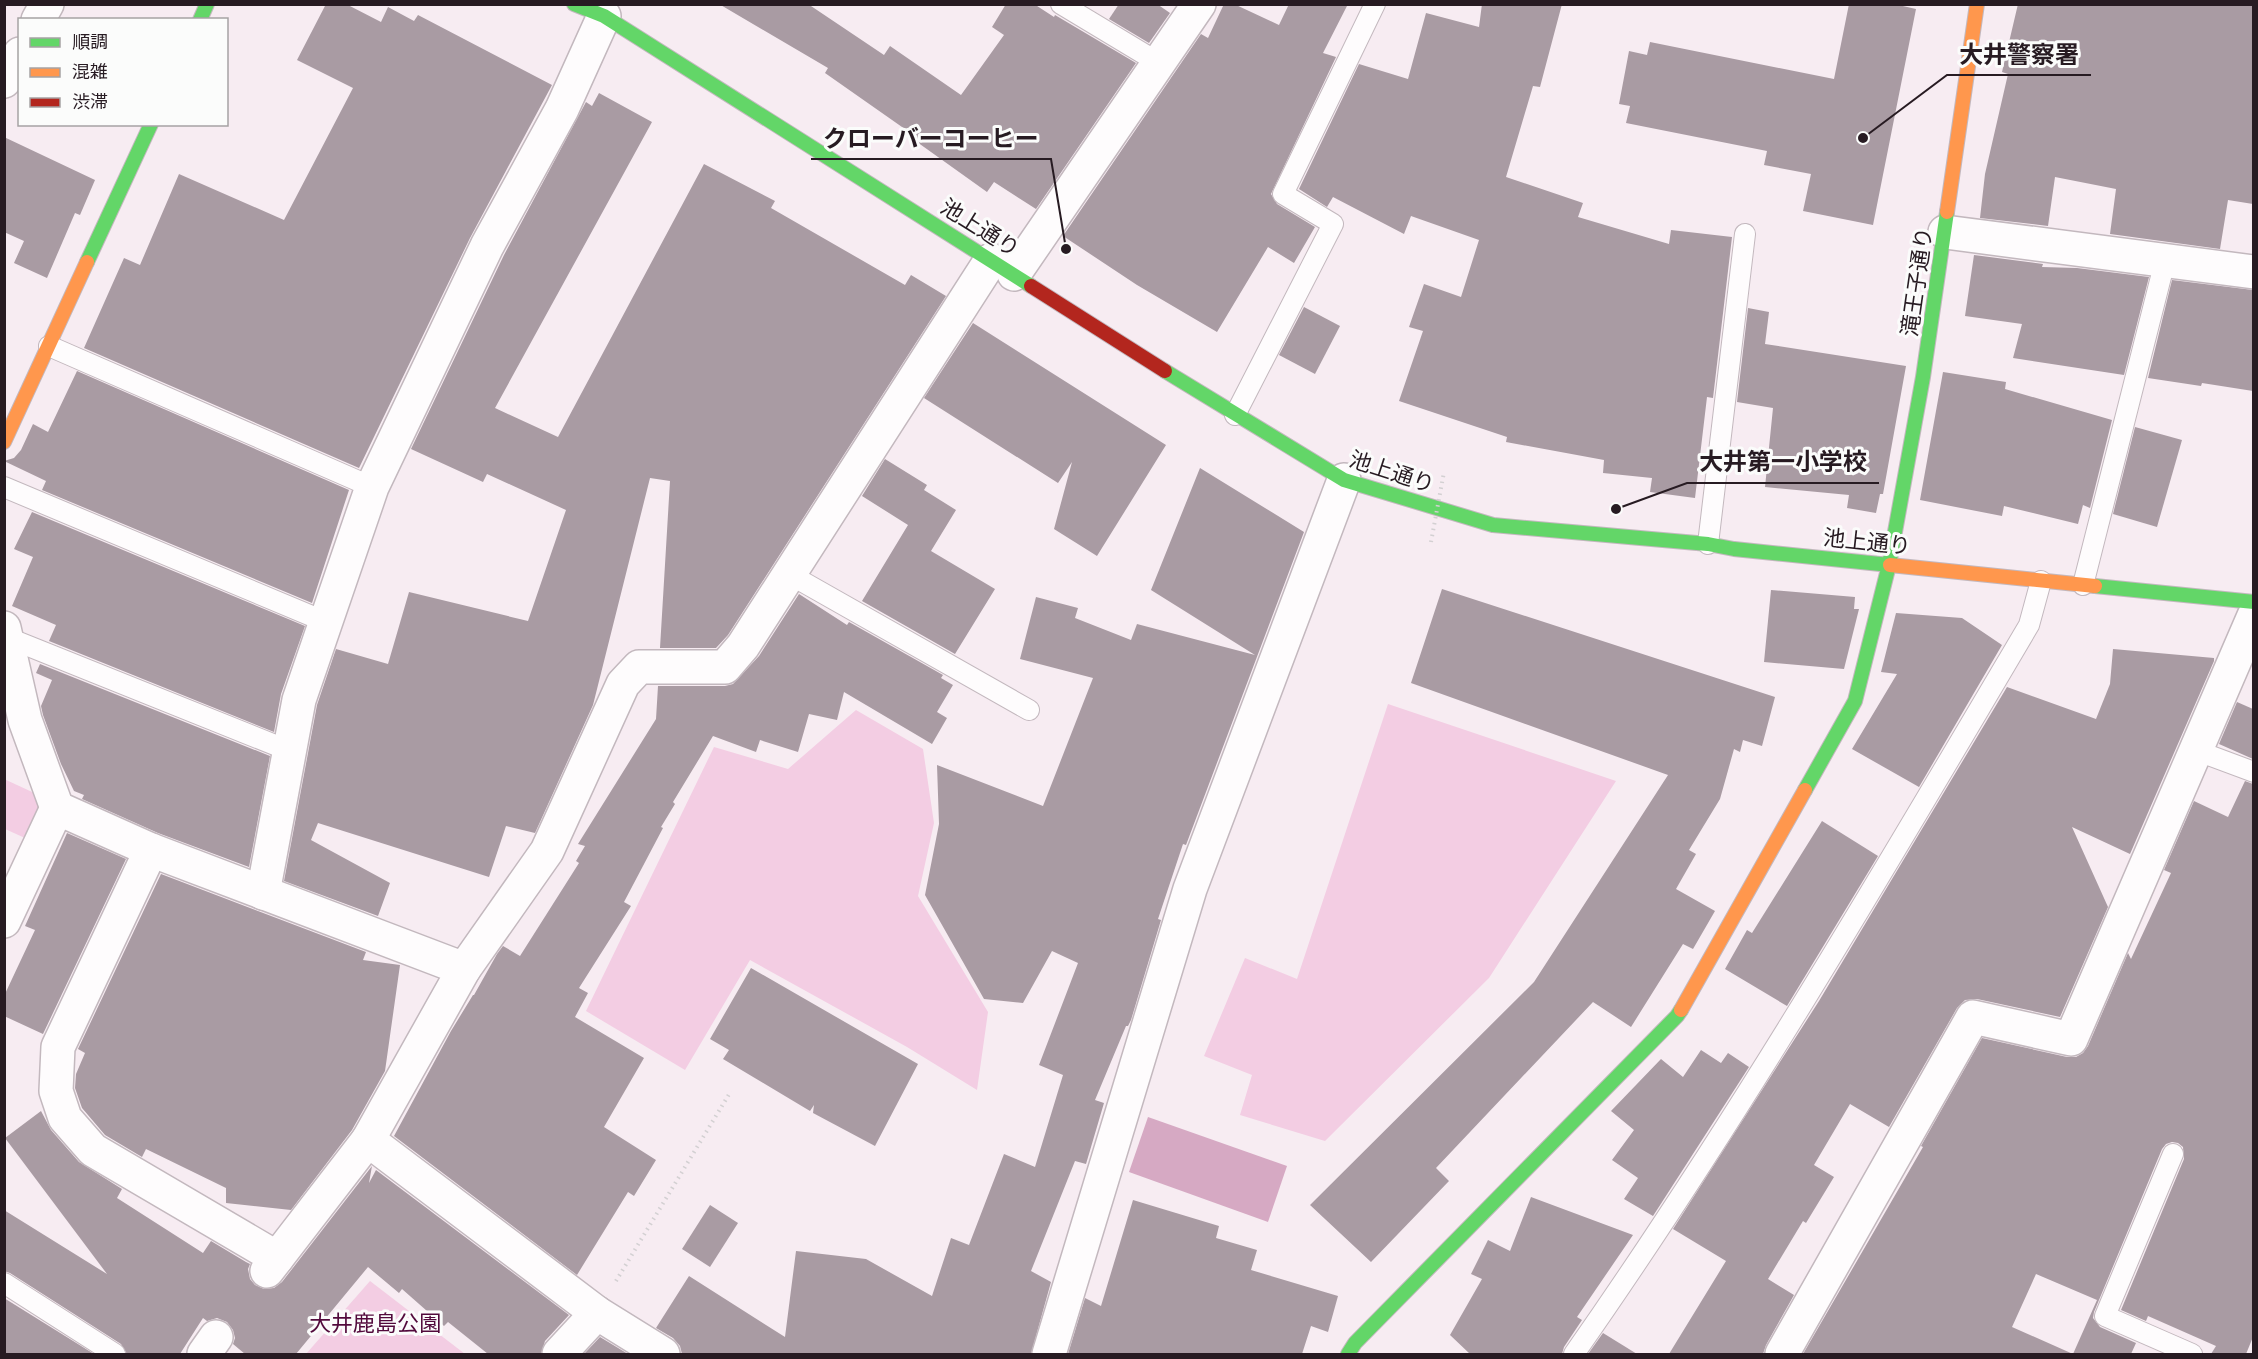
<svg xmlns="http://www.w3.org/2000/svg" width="2258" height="1359" font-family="Cabin,'Noto Sans JP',sans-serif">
  <rect width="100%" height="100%" fill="#f7ecf2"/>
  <g fill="#f3cde3">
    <path d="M1388,704L1616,781L1489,978L1325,1141L1240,1115L1252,1075L1204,1056L1245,958L1297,979Z"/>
    <path d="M856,710L923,749L934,823L918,896L988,1012L977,1090L907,1047L750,960L685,1070L586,1011L714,747L788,769Z"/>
    <path d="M4,779L43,797L25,838L5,829Z"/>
    <path d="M370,1281L465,1354H306Z"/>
  </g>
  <path fill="#d6a9c3" d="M1148,1117L1287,1166L1268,1222L1129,1172Z"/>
  <g fill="#a99ba3" fill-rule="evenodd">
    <path d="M326,4H346L381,22L388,7L414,21L418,15L552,85L470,238L359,468L84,348L124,258L140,265L179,174L284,220L353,88L297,60Z"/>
    <path d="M719,4H808L884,55L890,46L961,95L1004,35L992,27L1006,4H1034L1054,17L1055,15L1136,63L1036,209L994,182L987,192L910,137L912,134L825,73L828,68Z"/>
    <path d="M1119,4H1157L1170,13L1149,43L1109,19Z"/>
    <path d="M1224,4H1234L1279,25L1289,4H1348L1323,53L1336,57L1271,194L1277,204L1315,227L1294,263L1268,247L1217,332L1137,285L1063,236L1201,34L1208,38Z"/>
    <path d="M1482,4H1562L1540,87L1533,86L1506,177L1583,203L1578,217L1669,244L1671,230L1732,237L1713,398L1707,397L1695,498L1650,492L1652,478L1603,473L1604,460L1506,442L1507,437L1399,401L1423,331L1409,327L1424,284L1461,297L1479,240L1411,216L1404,234L1333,197L1327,207L1299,189L1359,64L1408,79L1426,13L1479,27Z"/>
    <path d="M1849,4H1894L1916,9L1873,225L1803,211L1811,174L1764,165L1767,151L1626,123L1630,106L1619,104L1629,51L1647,55L1650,42L1834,79Z"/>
    <path d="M2018,4H2253V204L2228,200L2220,249L2110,234L2116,189L2055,177L2048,226L1980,218L1985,174L2008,74L2002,72Z"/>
    <path d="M599,93L652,122L495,408L558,437L704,164L775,201L771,208L905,285L911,275L946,296L728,635L716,648H660L670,481L650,478L593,705L535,833L506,826L489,877L318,823L311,840L390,883L378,916L284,881L317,705L336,649L388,664L409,592L528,621L566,510L487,474L483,482L411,449L504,255L586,102L592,106Z"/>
    <path d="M4,137L95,180L80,215L75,213L47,278L14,263L24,241L4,232Z"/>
    <path d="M1974,255L2043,264L2042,267L2077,268L2149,277L2124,375L2013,358L2022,324L1965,316Z"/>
    <path d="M2172,280L2253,290V391L2202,383L2201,386L2148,378Z"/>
    <path d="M1304,307L1340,326L1315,374L1279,355Z"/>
    <path d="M1748,308L1769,312L1765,344L1906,366L1883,494H1880L1876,513L1847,508L1849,495L1765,487L1773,408L1737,402Z"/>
    <path d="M973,323L1166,445L1097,556L1054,529L1072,462L1058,483L924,398Z"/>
    <path d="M77,371L349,490L312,603L42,490L46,481L4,461L14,458L21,450L33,424L48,432Z"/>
    <path d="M1943,372L2006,382L2005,389L2112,420L2090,508L2083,505L2078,524L2004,506L2002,516L1920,500Z"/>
    <path d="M2135,427L2182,440L2157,527L2113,514Z"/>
    <path d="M885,459L927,485L924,490L956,510L931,551L995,589L955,654L862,601L908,525L862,496Z"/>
    <path d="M1200,468L1304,532L1186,845L1183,844L1158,919L1161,920L1131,1020L1128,1026H1126L1095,1100L1104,1103L1086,1164L1075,1161L1031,1271L1051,1282L1031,1354H682L680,1346L673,1338L656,1328L689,1276L785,1337L796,1251L866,1259L932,1296L951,1238L969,1245L1004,1154L1035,1167L1063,1075L1039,1065L1078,963L1052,951L1023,1003L984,999L925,895L939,824L937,765L1043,806L1093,678L1020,659L1036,597L1078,608L1075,618L1131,640L1137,624L1255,655L1151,590Z"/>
    <path d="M32,512L305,626L281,694L274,732L49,641L56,625L12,606L33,557L14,549Z"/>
    <path d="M1442,589L1775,697L1762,746L1743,740L1740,752L1734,749L1720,799L1689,850L1696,854L1676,889L1715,911L1693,949L1683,944L1631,1027L1593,1002L1436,1168L1449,1181L1371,1262L1310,1205L1534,982L1668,775L1411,683Z"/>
    <path d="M1771,590L1855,597L1854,609H1859L1844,669L1764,662Z"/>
    <path d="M799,594L847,625L849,622L943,675L941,678L953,685L937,712L947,718L932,744L844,692L837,720L809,714L798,752L760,740L756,752L713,736L673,802L675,804L661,827L663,828L624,902L631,906L579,988L588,993L575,1017L644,1058L604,1127L656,1160L634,1196L628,1192L577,1275L394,1136L451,1031L473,995H474L497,954L503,946L520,956L579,863L576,861L585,846L578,844L656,719L658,686H725L733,684L759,656Z"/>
    <path d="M1896,613L1962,618L2002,645L1919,787L1852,749L1897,674L1881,672Z"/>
    <path d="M2113,649L2214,658V661L2130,854L2072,827L2108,907L2060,1017L1977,999L1965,1000L1957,1008L1889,1127L1850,1104L1814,1165L1834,1177L1806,1223L1803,1221L1768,1279L1794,1295L1766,1345L1763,1354H1669L1726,1261L1673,1229L1819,1001L2007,687L2096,719L2110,684Z"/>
    <path d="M40,664L270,756L249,867L158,833L82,799L84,795L74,791L61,764L43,715L41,706L52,680L36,673Z"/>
    <path d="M2237,702L2253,709V759L2219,744Z"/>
    <path d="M2245,781L2253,784V1337L2246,1354H2211L2216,1346L2148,1316L2146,1321L2121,1310L2184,1159L2183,1147L2178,1143L2172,1142L2166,1144L2162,1149L2094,1312L2093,1318L2100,1327L2136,1343L2131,1354H1803L1923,1147L1921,1146L1982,1038L2067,1057H2076L2083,1053L2088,1046L2128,953L2131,959L2171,873L2164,870L2194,801L2228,817ZM2036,1274L2097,1300L2073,1354L2012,1327Z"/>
    <path d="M1822,821L1878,856L1787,1006L1725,969L1747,930L1752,933Z"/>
    <path d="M67,833L126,859L43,1034L4,1016V996L35,930L25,926Z"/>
    <path d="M161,874L366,952L363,960L400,965L385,1071L352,1130L291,1210L226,1203V1188L146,1149L142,1157L105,1135L82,1108L75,1088L76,1074L85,1053L78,1049Z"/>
    <path d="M751,968L918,1064L875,1146L813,1113L814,1105L810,1111L723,1059L729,1050L710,1039Z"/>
    <path d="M1701,1050L1721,1063L1728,1053L1749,1067L1653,1216L1624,1199L1638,1178L1612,1160L1634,1130L1611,1111L1661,1059L1683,1077Z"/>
    <path d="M41,1111L51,1130L79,1162L122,1189L117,1198L203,1253L211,1241L246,1262L250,1264L248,1269L250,1279L255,1285L264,1289L274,1288L282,1282L372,1166L369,1183L376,1170L569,1315L545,1341L541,1354H488L448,1322L444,1326L402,1289L399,1293L368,1267L296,1354H245L233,1344L235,1338L233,1330L227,1322L217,1318L207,1321L203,1318L180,1354H127L121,1344L10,1273L4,1271V1210L107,1274L5,1138Z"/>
    <path d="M1531,1197L1633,1235L1577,1317L1582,1320L1564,1347L1562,1354H1470L1450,1335L1482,1279L1471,1274L1488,1240L1510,1251Z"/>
    <path d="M1133,1200L1219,1226L1216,1238L1257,1250L1251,1270L1338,1296L1328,1332L1311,1326L1302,1354H1068L1085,1298L1101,1306Z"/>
    <path d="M710,1205L738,1223L710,1267L682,1249Z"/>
    <path d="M4,1298L94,1354H4Z"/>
    <path d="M1603,1333L1637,1354H1588Z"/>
    <path d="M600,1337L628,1354H584Z"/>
  </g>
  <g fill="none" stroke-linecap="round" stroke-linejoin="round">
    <g stroke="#c3b8be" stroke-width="22">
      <g id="lane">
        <path d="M1061,4L1159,63"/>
        <path d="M49,346L372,487"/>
        <path d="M1235,415L1333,224L1283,194L1375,4"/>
        <path d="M4,487L326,622"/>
        <path d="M1708,544L1745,234"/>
        <path d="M789,574L1029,710"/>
        <path d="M2083,585L2165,261"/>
        <path d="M6,637L290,751"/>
        <path d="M2195,750L2254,772"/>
        <path d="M2173,1154L2105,1316L2192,1354"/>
        <path d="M4,1283L115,1354"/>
        <path d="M1574,1354C1738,1120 1883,872 2029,625L2041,581"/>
      </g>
    </g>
    <g stroke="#c3b8be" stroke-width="36">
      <g id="street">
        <path d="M38,20L47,4"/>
        <path d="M4,81L20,54"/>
        <path d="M1945,232L2254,272"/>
        <path d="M1014,274L1199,4"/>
        <path d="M4,628L25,720L57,808L151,850L464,969L547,851L623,684L639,667H725L743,646L991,260"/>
        <path d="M151,850L58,1047L56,1091L65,1118L93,1150L277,1258"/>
        <path d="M263,893L299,700L372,487L487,246L562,109L604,16"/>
        <path d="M4,921L57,808"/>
        <path d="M368,1140L597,1313L663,1354"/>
        <path d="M267,1271L368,1140L464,969"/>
        <path d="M204,1354L216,1337"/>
        <path d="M559,1354L597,1313"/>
        <path d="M1049,1354L1190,889L1344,480"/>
        <path d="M1782,1354L1973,1017L2071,1039L2254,616"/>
      </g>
    </g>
    <g stroke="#c3b8be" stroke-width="16">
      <g id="fast">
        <path d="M574,4L604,16L1031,286"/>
        <path d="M200,20L207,4"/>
        <path d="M87,262L151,124"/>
        <path d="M1165,371L1344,480L1493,525L1708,544L1734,549L1890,565"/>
        <path d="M2095,586L2254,602"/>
        <path d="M1805,790L1855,701L1889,565L1923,377L1947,212"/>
        <path d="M1348,1354L1355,1343L1677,1016L1681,1010"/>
      </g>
    </g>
    <g stroke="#c3b8be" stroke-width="16">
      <g id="slow">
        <path d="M1947,212L1977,4"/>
        <path d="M4,442L87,262"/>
        <path d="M1890,565L2095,586"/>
        <path d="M1681,1010L1805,790"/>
      </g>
    </g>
    <g stroke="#c3b8be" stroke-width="16">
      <path id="jam" d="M1031,286L1165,371"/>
    </g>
    <path stroke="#d3d0d2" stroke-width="4" stroke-dasharray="1.5 4.5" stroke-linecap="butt" d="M616,1281L731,1091"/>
    <use href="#lane" stroke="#fefcfd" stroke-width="20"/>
    <use href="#street" stroke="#fefcfd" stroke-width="33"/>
    <use href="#fast" stroke="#63d668" stroke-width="14"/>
    <use href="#slow" stroke="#ff974d" stroke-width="14"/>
    <use href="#jam" stroke="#b3261e" stroke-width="14"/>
    <path stroke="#d3d0d2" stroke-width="4" stroke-dasharray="1.5 4.5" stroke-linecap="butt" d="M1431,542L1444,472"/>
  </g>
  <g text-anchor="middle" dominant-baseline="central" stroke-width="6" stroke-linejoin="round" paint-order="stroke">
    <g font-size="22" fill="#271b22" stroke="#fbfcfb">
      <text transform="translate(980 228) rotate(32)">池上通り</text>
      <text transform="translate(1917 282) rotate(-82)">滝王子通り</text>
      <text transform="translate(1392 472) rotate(18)">池上通り</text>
      <text transform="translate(1867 542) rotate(6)">池上通り</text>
    </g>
    <g font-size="22" fill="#520a3c" stroke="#fbfcfb">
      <text x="375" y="1323">大井鹿島公園</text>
    </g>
  </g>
  <path fill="none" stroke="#271b22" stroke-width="2" d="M1863 138L1947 75H2091M1066 249L1051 159H811M1616 509L1687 483H1879"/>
  <g fill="#271b22" stroke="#fbfcfb" stroke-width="2">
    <circle cx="1863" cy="138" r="6"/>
    <circle cx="1066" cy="249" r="6"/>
    <circle cx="1616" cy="509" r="6"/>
  </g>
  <g font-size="24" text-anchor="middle" font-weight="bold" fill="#271b22" stroke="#fbfcfb" stroke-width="6" stroke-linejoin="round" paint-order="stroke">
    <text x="2019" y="63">大井警察署</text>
    <text x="931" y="147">クローバーコーヒー</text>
    <text x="1783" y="470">大井第一小学校</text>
  </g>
  <rect width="2258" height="1359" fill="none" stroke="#271b22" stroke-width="12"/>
  <rect x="18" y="18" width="210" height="108" fill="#fbfcfb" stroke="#a6a2a4" stroke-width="1.5"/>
  <rect x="30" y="38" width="30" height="9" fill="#63d668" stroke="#a6a2a4" stroke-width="1.5"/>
  <text x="72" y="48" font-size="18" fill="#271b22">順調</text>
  <rect x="30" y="68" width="30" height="9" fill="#ff974d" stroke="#a6a2a4" stroke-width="1.5"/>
  <text x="72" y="78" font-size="18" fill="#271b22">混雑</text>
  <rect x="30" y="98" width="30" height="9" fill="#b3261e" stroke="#a6a2a4" stroke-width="1.5"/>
  <text x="72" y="108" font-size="18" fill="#271b22">渋滞</text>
</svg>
